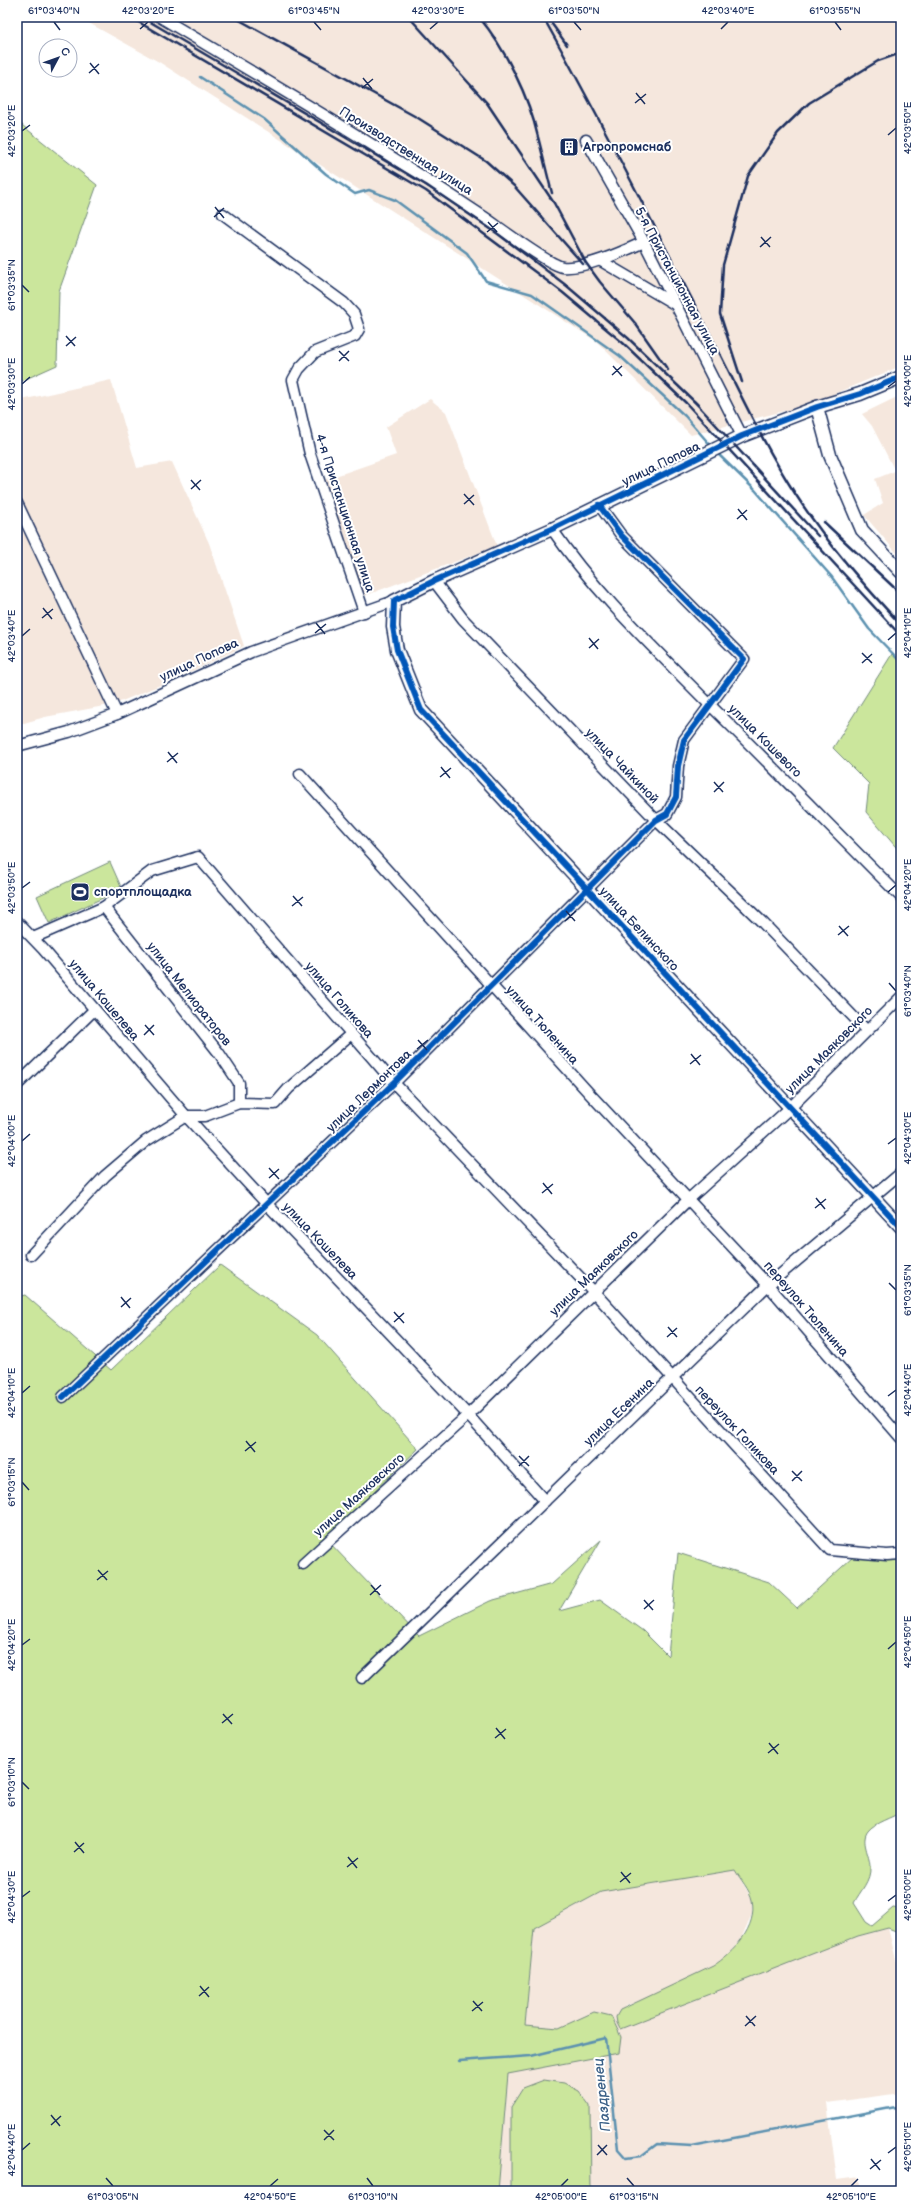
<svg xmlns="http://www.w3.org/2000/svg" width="918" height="2208" font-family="'Balsamiq Sans',sans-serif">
  <rect width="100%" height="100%" fill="#fff"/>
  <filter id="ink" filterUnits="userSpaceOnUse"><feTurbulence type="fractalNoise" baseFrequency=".025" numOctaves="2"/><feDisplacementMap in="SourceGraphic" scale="8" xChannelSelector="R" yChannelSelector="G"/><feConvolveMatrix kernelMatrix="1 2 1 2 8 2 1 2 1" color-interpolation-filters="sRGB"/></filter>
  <g filter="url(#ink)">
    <g fill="#f5e7dd">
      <path d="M78,17H901V366L807,405L691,435L596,341L159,62Z"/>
      <path d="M111,380L137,468L172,462L209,543L244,646L177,678L115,704L45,717L17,725V401Z"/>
      <path d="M901,395V558L864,515L883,503L875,479L895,471L872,426L862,414Z"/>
      <path d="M430,399L446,412L497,546L364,596L324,480L396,455L386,427Z"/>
      <path d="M735,1870L752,1899V1914L740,1941L725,1958L713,1966L654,1996L626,2006L616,2017L858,1936L888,1928L901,1979V2093L827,2103L837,2180L859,2177L861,2191H498L508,2074L619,2052L594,2012L559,2028L525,2026L534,1928L601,1892Z"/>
    </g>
    <g fill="#cbe69c" stroke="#738a7d">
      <path d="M17,119L23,126L97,185L59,291L57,365L17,383Z"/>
      <path d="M892,654L901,664V853L866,812L869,784L833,748Z"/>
      <path d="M110,862L122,889L49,923L37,896Z"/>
      <path d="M220,1265L317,1335L418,1449L325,1538L419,1636L490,1601L552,1584L601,1540L559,1611L600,1600L643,1631L668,1656L678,1553L769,1582L797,1608L853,1557L901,1558V1812C892,1818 875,1822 868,1831C860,1841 870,1855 870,1867C871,1881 860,1891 854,1903L866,1922L872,1926L893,1908L900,1909L901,1933L888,1928L858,1936L620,2029L617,2023L616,2017L620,2010L713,1966C733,1953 758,1927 752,1900C750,1890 740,1879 735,1870L601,1892L534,1928L525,2025L559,2028L594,2012L611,2016L621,2037L619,2053L508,2074L498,2191H17V1297L25,1295L111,1370Z"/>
      <path d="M544,2080L564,2083L579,2091L590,2106L591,2191H511V2107L523,2088Z"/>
    </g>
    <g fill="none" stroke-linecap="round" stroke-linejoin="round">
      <g stroke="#5b91b0" stroke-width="2.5">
        <path d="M200,77L264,119L326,174L355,194L369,190L395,200L467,253L486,281L532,294L620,356L685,416L712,447"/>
        <path d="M716,452L755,490L831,576L869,629L901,662"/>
        <path d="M896,1230L901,1236"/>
        <path d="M459,2061L531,2056L606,2038L618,2149L626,2158L641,2156L657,2144L692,2146L901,2106"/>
      </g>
      <g stroke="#1b2f5e" stroke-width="13">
        <g id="minor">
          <path d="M160,17C269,82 379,146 484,217C499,227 549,265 563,267C585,269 624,251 644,242"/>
          <path d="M586,140L644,242L742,436"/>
          <path d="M223,214L344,303L354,314L359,329L355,336L315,352L299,369L293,380L310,454L364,612"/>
          <path d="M601,261L676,305"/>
          <path d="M17,503L117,714"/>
          <path d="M552,529C596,594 654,648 709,704C774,768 837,833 901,897"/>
          <path d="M434,581L463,619L656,820L763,923L867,1031"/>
          <path d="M17,746L69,732L117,714L251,652L394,601"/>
          <path d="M300,774L588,1092L768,1285L901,1438"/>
          <path d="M104,907L219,1053L239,1083V1103"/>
          <path d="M17,922L43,949L186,1116L266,1203L468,1415L545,1501"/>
          <path d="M33,938L104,907L152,871L198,857L394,1083L593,1291L830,1550L887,1555L901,1554"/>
          <path d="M17,1085L94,1010"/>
          <path d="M31,1255L105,1176L146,1141L186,1116H205L239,1103L275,1104L289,1088L351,1034"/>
          <path d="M63,1397L394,1083L656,820L667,814L676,797L678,766L684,740L744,659L621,535L599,505"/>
          <path d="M303,1564L468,1415L689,1199L791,1107L901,997"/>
          <path d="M362,1678L768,1285L901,1173"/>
        </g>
      </g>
      <g stroke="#1b2f5e" stroke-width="15">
        <g id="tertiary">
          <path d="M901,377L860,394L817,407L742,436L552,529L434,581L394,601L393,627L397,650L421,710L901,1227"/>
          <path d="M817,407L830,455L862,530L901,572"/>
        </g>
      </g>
      <use href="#minor" stroke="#fff" stroke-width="10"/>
      <use href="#tertiary" stroke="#fff" stroke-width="12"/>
      <g stroke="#1b2f5e" stroke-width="2.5">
        <path d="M130,17L426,191L562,292L623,343L686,403L901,636"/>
        <path d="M142,17L426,185L498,234L567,286L628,338L698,405"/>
        <path d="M234,17L418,118L486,161L514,186L583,264"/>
        <path d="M409,17L487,103L554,203L586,263L600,282L635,323L668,370"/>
        <path d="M479,17C505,48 529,97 538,137C543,156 547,174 552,193"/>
        <path d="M543,17C598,114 648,214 699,313C731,373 759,438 796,495C827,543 863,584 901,625"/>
        <path d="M552,24L567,45"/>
        <path d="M742,382L720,314L723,265L748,176L778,133L809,103L878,61L901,53"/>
        <path d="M694,401L818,536"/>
        <path d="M824,522L901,594"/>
      </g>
      <g stroke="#fff" stroke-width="8">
        <g id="cycleway">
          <path d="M901,377L860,394L817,407L742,436L552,529L434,581L394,601L393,627L397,650L421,710L901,1227"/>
          <path d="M63,1397L394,1083L656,820L667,814L676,797L678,766L684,740L744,659L621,535L599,505"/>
        </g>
      </g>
      <use href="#cycleway" stroke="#0057b8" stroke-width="6"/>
    </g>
  </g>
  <path fill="none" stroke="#1b2f5e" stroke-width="1.5" d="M54,22L60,30M314,22L321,30M574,22L581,30M835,22L841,30M140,29L148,22M430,29L438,22M721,29L728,22M90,63L99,74M89,73L99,64M363,78L372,89M362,88L373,79M636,93L645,104M635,103L646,94M22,131L30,125M888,135L896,128M215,207L224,218M214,217L224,208M488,222L497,232M487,232L498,223M761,237L770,247M760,247L771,237M22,285L29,292M66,336L75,346M66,346L76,337M339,351L349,361M339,361L349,351M613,366L622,376M612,375L622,366M22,384L30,377M888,387L896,381M191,480L200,490M191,489L201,480M464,494L474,505M464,504L474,495M738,509L747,520M737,519L747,510M43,608L52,619M42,618L53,609M316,623L325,634M315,633L326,624M22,636L30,629M589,638L598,649M888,640L896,633M589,648L599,639M862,653L872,663M862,663L872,654M168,752L177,763M167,762L178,753M441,767L450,778M440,777L451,768M714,782L723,792M714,792L724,782M22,888L30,882M888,892L896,885M293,896L302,906M292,906L303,897M566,911L575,921M565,921L576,911M839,926L848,936M838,935L849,926M889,983L896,991M145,1025L154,1035M144,1035L154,1025M418,1040L427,1050M417,1049L428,1040M691,1054L700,1065M690,1064L701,1055M22,1141L30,1134M888,1144L896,1138M269,1168L279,1179M269,1178L279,1169M543,1183L552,1194M542,1193L553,1184M816,1198L825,1209M815,1208L826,1199M889,1283L896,1290M121,1297L130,1308M121,1307L131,1298M394,1312L404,1323M394,1322L404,1313M668,1327L677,1337M667,1337L677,1328M22,1393L30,1386M888,1396L896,1390M246,1441L255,1452M245,1451L256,1442M519,1456L529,1466M519,1466L529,1456M792,1471L802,1481M792,1481L802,1471M22,1482L29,1490M98,1570L107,1580M97,1580L108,1571M371,1585L380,1595M370,1595L381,1585M644,1600L653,1610M644,1609L654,1600M22,1645L30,1639M888,1649L896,1642M223,1714L232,1724M222,1723L233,1714M496,1728L505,1739M495,1738L506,1729M769,1743L778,1754M768,1753L779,1744M22,1782L29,1789M75,1842L84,1853M74,1852L84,1843M348,1857L357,1868M347,1867L358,1858M621,1872L630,1883M620,1882L631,1873M22,1897L30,1891M888,1901L896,1895M200,1986L209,1997M199,1996L209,1987M473,2001L482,2011M472,2011L483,2002M746,2016L755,2026M745,2026L756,2016M51,2115L60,2126M51,2125L61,2116M324,2130L334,2140M324,2140L334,2130M598,2145L607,2155M22,2150L30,2143M888,2153L896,2147M597,2155L607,2145M871,2159L880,2170M870,2169L881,2160M106,2178L113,2186M367,2178L373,2186M627,2178L634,2186M270,2186L278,2179M561,2186L568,2179M851,2186L858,2179"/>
  <defs>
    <g id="building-square" transform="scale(1)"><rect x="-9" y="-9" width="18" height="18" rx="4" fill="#1b2f5e" stroke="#fff"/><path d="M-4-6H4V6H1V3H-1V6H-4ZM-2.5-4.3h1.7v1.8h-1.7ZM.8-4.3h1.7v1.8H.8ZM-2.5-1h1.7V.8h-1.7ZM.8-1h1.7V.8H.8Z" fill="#fff"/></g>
    <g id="stadium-square" transform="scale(1)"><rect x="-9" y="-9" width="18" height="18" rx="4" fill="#1b2f5e" stroke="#fff"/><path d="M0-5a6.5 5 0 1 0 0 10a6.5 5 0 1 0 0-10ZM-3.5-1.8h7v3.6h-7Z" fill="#fff"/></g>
  </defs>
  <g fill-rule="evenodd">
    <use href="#building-square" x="569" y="147"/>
    <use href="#stadium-square" x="80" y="892"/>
  </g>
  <g text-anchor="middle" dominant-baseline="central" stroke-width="4" stroke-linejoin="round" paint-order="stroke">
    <g font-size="13" font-weight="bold" fill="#1b2f5e" stroke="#fff" text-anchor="start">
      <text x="583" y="147">Агропромснаб</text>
      <text x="94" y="892">спортплощадка</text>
    </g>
    <g font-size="13" fill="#1b2f5e" stroke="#fff">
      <text transform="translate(406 151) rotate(32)">Производственная улица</text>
      <text transform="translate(677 281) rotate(62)">5-я Пристанционная улица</text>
      <text transform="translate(661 464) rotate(-26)">улица Попова</text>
      <text transform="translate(345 513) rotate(72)">4-я Пристанционная улица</text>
      <text transform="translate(199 660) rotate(-25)">улица Попова</text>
      <text transform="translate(765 741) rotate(45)">улица Кошевого</text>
      <text transform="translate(622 766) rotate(46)">улица Чайкиной</text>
      <text transform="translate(639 929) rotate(47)">улица Белинского</text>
      <text transform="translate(189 994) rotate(52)">улица Мелиораторов</text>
      <text transform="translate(104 1000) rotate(50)">улица Кошелева</text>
      <text transform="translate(339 1000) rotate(49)">улица Голикова</text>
      <text transform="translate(542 1025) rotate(48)">улица Тюленина</text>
      <text transform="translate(829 1050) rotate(-45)">улица Маяковского</text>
      <text transform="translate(369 1091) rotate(-44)">улица Лермонтова</text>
      <text transform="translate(320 1241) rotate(46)">улица Кошелева</text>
      <text transform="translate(594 1273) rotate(-44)">улица Маяковского</text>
      <text transform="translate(806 1309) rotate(49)">переулок Тюленина</text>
      <text transform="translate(619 1412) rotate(-44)">улица Есенина</text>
      <text transform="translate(737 1430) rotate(47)">переулок Голикова</text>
      <text transform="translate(359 1495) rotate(-42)">улица Маяковского</text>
    </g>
    <g font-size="14" font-style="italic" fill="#3b6087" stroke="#fff">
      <text transform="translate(602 2095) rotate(-96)">Паздренец</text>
    </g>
  </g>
  <rect width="918" height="2208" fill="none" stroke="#fff" stroke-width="44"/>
  <g transform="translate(58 58) rotate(49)"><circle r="19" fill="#ffffff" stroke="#a4acbf"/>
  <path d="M0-3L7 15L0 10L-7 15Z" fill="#1b2f5e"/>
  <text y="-6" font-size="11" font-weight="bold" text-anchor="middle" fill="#1b2f5e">С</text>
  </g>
  <rect x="22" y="22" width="874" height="2164" fill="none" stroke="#1b2f5e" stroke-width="1.5"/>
  <g font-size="10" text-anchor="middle" fill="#1b2f5e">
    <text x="54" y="14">61°03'40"N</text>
    <text x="148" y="14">42°03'20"E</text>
    <text x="314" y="14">61°03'45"N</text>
    <text x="438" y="14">42°03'30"E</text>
    <text x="574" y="14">61°03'50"N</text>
    <text x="728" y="14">42°03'40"E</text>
    <text x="835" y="14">61°03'55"N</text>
    <text transform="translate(907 128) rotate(-90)" y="4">42°03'50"E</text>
    <text transform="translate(11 131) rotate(-90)" y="4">42°03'20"E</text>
    <text transform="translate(11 285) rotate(-90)" y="4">61°03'35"N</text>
    <text transform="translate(907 381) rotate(-90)" y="4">42°04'00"E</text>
    <text transform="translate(11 384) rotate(-90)" y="4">42°03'30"E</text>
    <text transform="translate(907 633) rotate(-90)" y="4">42°04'10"E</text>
    <text transform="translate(11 636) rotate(-90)" y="4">42°03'40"E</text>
    <text transform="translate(907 885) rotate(-90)" y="4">42°04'20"E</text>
    <text transform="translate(11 888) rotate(-90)" y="4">42°03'50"E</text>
    <text transform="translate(907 991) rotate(-90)" y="4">61°03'40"N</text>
    <text transform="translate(907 1138) rotate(-90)" y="4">42°04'30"E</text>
    <text transform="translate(11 1141) rotate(-90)" y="4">42°04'00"E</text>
    <text transform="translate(907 1290) rotate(-90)" y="4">61°03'35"N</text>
    <text transform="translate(907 1390) rotate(-90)" y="4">42°04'40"E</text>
    <text transform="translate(11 1393) rotate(-90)" y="4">42°04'10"E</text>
    <text transform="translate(11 1482) rotate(-90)" y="4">61°03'15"N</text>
    <text transform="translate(907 1642) rotate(-90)" y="4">42°04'50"E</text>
    <text transform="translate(11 1645) rotate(-90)" y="4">42°04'20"E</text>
    <text transform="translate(11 1782) rotate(-90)" y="4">61°03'10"N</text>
    <text transform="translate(907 1895) rotate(-90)" y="4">42°05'00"E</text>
    <text transform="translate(11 1897) rotate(-90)" y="4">42°04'30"E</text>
    <text transform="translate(907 2147) rotate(-90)" y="4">42°05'10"E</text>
    <text transform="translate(11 2150) rotate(-90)" y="4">42°04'40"E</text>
    <text x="113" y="2200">61°03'05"N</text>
    <text x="270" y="2200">42°04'50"E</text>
    <text x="373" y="2200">61°03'10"N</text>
    <text x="561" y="2200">42°05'00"E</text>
    <text x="634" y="2200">61°03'15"N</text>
    <text x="851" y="2200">42°05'10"E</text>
  </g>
</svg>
